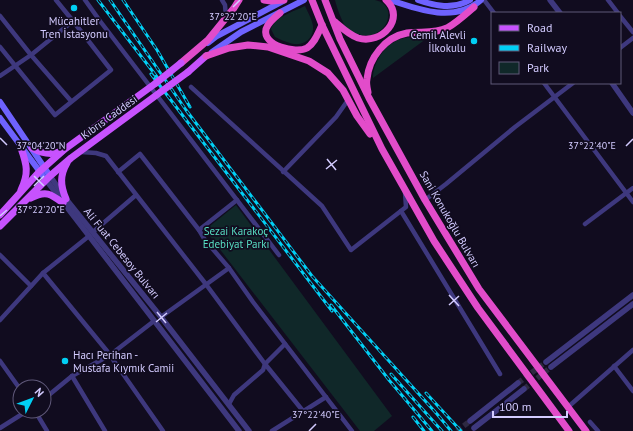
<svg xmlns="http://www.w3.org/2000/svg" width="633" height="431" font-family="'PT Sans',sans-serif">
  <rect width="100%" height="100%" fill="#110c1f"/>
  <g fill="#102829">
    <path d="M335,0H375C400,5 387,40 361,35C355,33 349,31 345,26C341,19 337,8 335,0Z"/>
    <path d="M305,6C308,13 312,19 313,26C314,35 308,43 299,44C292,45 281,40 275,37L271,29C276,16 293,12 305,6Z"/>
    <path d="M430,36L373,78C373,63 384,46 398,40C408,36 419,37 430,36Z"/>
    <path d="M236,205L392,416L374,431H360L205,230Z"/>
  </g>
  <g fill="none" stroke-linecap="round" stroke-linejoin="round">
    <g stroke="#2e2941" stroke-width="5.5" stroke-dasharray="5.5 3" stroke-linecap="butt">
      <path d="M518,383L546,362"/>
      <path d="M524,389L551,367"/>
      <path d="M457,431L470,421"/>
    </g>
    <g stroke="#3e387e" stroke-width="4.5">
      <path d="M85,0L100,21L279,255"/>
      <path d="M222,0L225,5L226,17"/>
      <path d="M484,0L494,13"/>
      <path d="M608,0L618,13"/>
      <path d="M0,16L31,55L71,101"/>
      <path d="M620,16L633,32"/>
      <path d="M0,47L55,115L111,70L73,21"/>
      <path d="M620,48L633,38"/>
      <path d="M0,76L31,55L73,21L56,0"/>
      <path d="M544,83L633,202"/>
      <path d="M191,87L322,206L351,250L406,207L405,192"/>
      <path d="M81,152L96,153L106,156L205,283L265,364L303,411"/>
      <path d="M118,172L140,154L199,230"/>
      <path d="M283,172L336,117L348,100"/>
      <path d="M237,200L199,230L205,240L229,268L253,302L352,431"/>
      <path d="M425,200L446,184L515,127L573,83"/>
      <path d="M401,211L500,374"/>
      <path d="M585,224L633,188"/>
      <path d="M93,232L136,195"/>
      <path d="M0,255L31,286"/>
      <path d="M43,273L107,351L163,431"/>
      <path d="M161,317L229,268"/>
      <path d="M0,320L43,273L89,236"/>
      <path d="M0,361L20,389"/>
      <path d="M614,366L633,391"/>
      <path d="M72,376L105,431"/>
      <path d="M44,399L72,376L110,355L154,321"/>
      <path d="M229,404L234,395L263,370L265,364L285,344"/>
      <path d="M568,407L633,350"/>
      <path d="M35,411L47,431"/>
      <path d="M590,422L598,431"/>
      <path d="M0,428L27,411"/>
      <path d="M272,431L326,397"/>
    </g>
    <g stroke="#3e387e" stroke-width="5.5">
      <path d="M550,0L560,13"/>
      <path d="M612,83L633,113"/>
      <path d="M50,176L66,199L161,317L249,431"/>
      <path d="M46,180L239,431"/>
      <path d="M546,362L633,295"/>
      <path d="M551,367L633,304"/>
      <path d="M470,421L518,383"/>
      <path d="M474,428L524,389"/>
    </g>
    <g stroke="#6e62fe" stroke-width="6">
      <path d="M390,0C419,10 455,23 481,0"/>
      <path d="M418,0C435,6 453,10 470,0"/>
      <path d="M208,43L217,36L283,1"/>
      <path d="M212,52L241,32L304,0"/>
      <path d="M0,102L50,176"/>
      <path d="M0,118L46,180"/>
    </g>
    <g stroke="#c752fe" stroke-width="7">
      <path d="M188,72L206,56"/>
      <path d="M32,148C41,153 51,156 62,151"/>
      <path d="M21,190C29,173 27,165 21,148"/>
      <path d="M31,198C46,190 51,194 63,203"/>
      <path d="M66,199C60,185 60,175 67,163"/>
      <path d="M0,215L39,172L65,149L156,83"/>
      <path d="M0,226L50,176L71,158L162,91"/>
    </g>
    <g stroke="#e24cca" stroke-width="7">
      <path d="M264,0L271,1L284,0"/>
      <path d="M312,0L322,25L382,149L434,241L478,308L569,431"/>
      <path d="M325,0L340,39L369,98L425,200L479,289L586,431"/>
      <path d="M280,13C275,17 268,23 266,29C262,46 296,54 307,48C315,43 318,33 322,25"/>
      <path d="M335,22C342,28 349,35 358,38C382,45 406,18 386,0"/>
      <path d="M206,56L229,48L248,45L268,47L309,61L328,73L343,90L357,116L370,134"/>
      <path d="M181,63L208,40L234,8L239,0"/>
      <path d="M368,92C367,88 366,83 367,79C369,58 385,37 407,33C420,31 435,34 447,28C456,23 466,14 474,7"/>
    </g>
    <g stroke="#01cff4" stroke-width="3">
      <g id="rail">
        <path d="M98,0L157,77"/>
        <path d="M110,0L186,110L312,276L437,414L451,431"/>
        <path d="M123,0L157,50L190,107"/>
        <path d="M151,74L332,311"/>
        <path d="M331,305L389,380L432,431"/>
        <path d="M391,374L442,431"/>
        <path d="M426,393L461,431"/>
        <path d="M413,417L424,431"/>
      </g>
    </g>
    <use href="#rail" stroke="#110c1f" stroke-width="1.5" stroke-dasharray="4.5" stroke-linecap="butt"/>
    <g stroke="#c752fe" stroke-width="7">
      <path d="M156,83L181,63"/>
      <path d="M162,91L188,72"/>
    </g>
  </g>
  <path fill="none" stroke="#d3cbff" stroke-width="1.5" d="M233,7L240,0M0,138L7,145M626,146L633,139M327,159L336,170M326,169L337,160M34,176L44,186M34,186L44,176M0,216L7,210M449,295L459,306M449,305L459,296M157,312L166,323M156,322L167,313M309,431L316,424"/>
  <g fill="#01cff4" stroke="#110c1f" stroke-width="1.5">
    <circle cx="74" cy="8" r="4"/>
    <circle cx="474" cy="41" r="4"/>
    <circle cx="65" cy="361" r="4"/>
  </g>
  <g text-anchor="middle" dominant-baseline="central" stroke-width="3.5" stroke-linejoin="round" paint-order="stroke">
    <g font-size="11" fill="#d3cbff" stroke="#110c1f">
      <text x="74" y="21">Mücahitler<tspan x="74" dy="13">Tren İstasyonu</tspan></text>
      <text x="466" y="35" text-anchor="end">Cemil Alevli<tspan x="466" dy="13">İlkokulu</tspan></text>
      <text x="73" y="355" text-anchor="start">Hacı Perihan -<tspan x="73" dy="13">Mustafa Kıymık Camii</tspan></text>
    </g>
    <g font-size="11" fill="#d3cbff" stroke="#110c1f">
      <text transform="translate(109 117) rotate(-36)">Kıbrıs Caddesi</text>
      <text transform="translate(450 219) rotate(60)">Sani Konukoğlu Bulvarı</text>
      <text transform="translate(122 253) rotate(51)">Ali Fuat Cebesoy Bulvarı</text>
    </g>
    <g font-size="11" fill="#58dec3" stroke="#110c1f">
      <text x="236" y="231">Sezai Karakoç<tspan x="236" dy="13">Edebiyat Parkı</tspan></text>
    </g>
  </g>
  <g font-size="10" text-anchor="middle" fill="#d3cbff" stroke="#110c1f" stroke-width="3.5" stroke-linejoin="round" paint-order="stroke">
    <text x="233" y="20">37°22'20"E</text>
    <text x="41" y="149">37°04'20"N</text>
    <text x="592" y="149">37°22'40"E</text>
    <text x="41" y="213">37°22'20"E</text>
    <text x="316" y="418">37°22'40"E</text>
  </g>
  <rect x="491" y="12" width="130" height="72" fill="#110c1f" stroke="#5f5879"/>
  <rect x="499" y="25" width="20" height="6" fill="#c752fe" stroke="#5f5879"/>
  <text x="527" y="32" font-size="12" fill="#d3cbff">Road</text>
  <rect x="499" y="45" width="20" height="6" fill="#01cff4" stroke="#5f5879"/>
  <text x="527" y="52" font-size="12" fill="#d3cbff">Railway</text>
  <rect x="499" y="62" width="20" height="12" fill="#102829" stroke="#5f5879"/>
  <text x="527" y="72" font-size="12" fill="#d3cbff">Park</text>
  <g transform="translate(32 399) rotate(48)"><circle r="19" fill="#110c1f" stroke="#5f5879"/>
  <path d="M0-3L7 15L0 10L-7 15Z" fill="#01cff4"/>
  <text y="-6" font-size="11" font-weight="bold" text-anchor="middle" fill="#d3cbff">N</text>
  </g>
  <path d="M493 411v6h74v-6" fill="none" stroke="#d3cbff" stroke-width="2"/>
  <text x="499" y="411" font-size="12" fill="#d3cbff" stroke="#110c1f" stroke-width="3" paint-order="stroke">100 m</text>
</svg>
